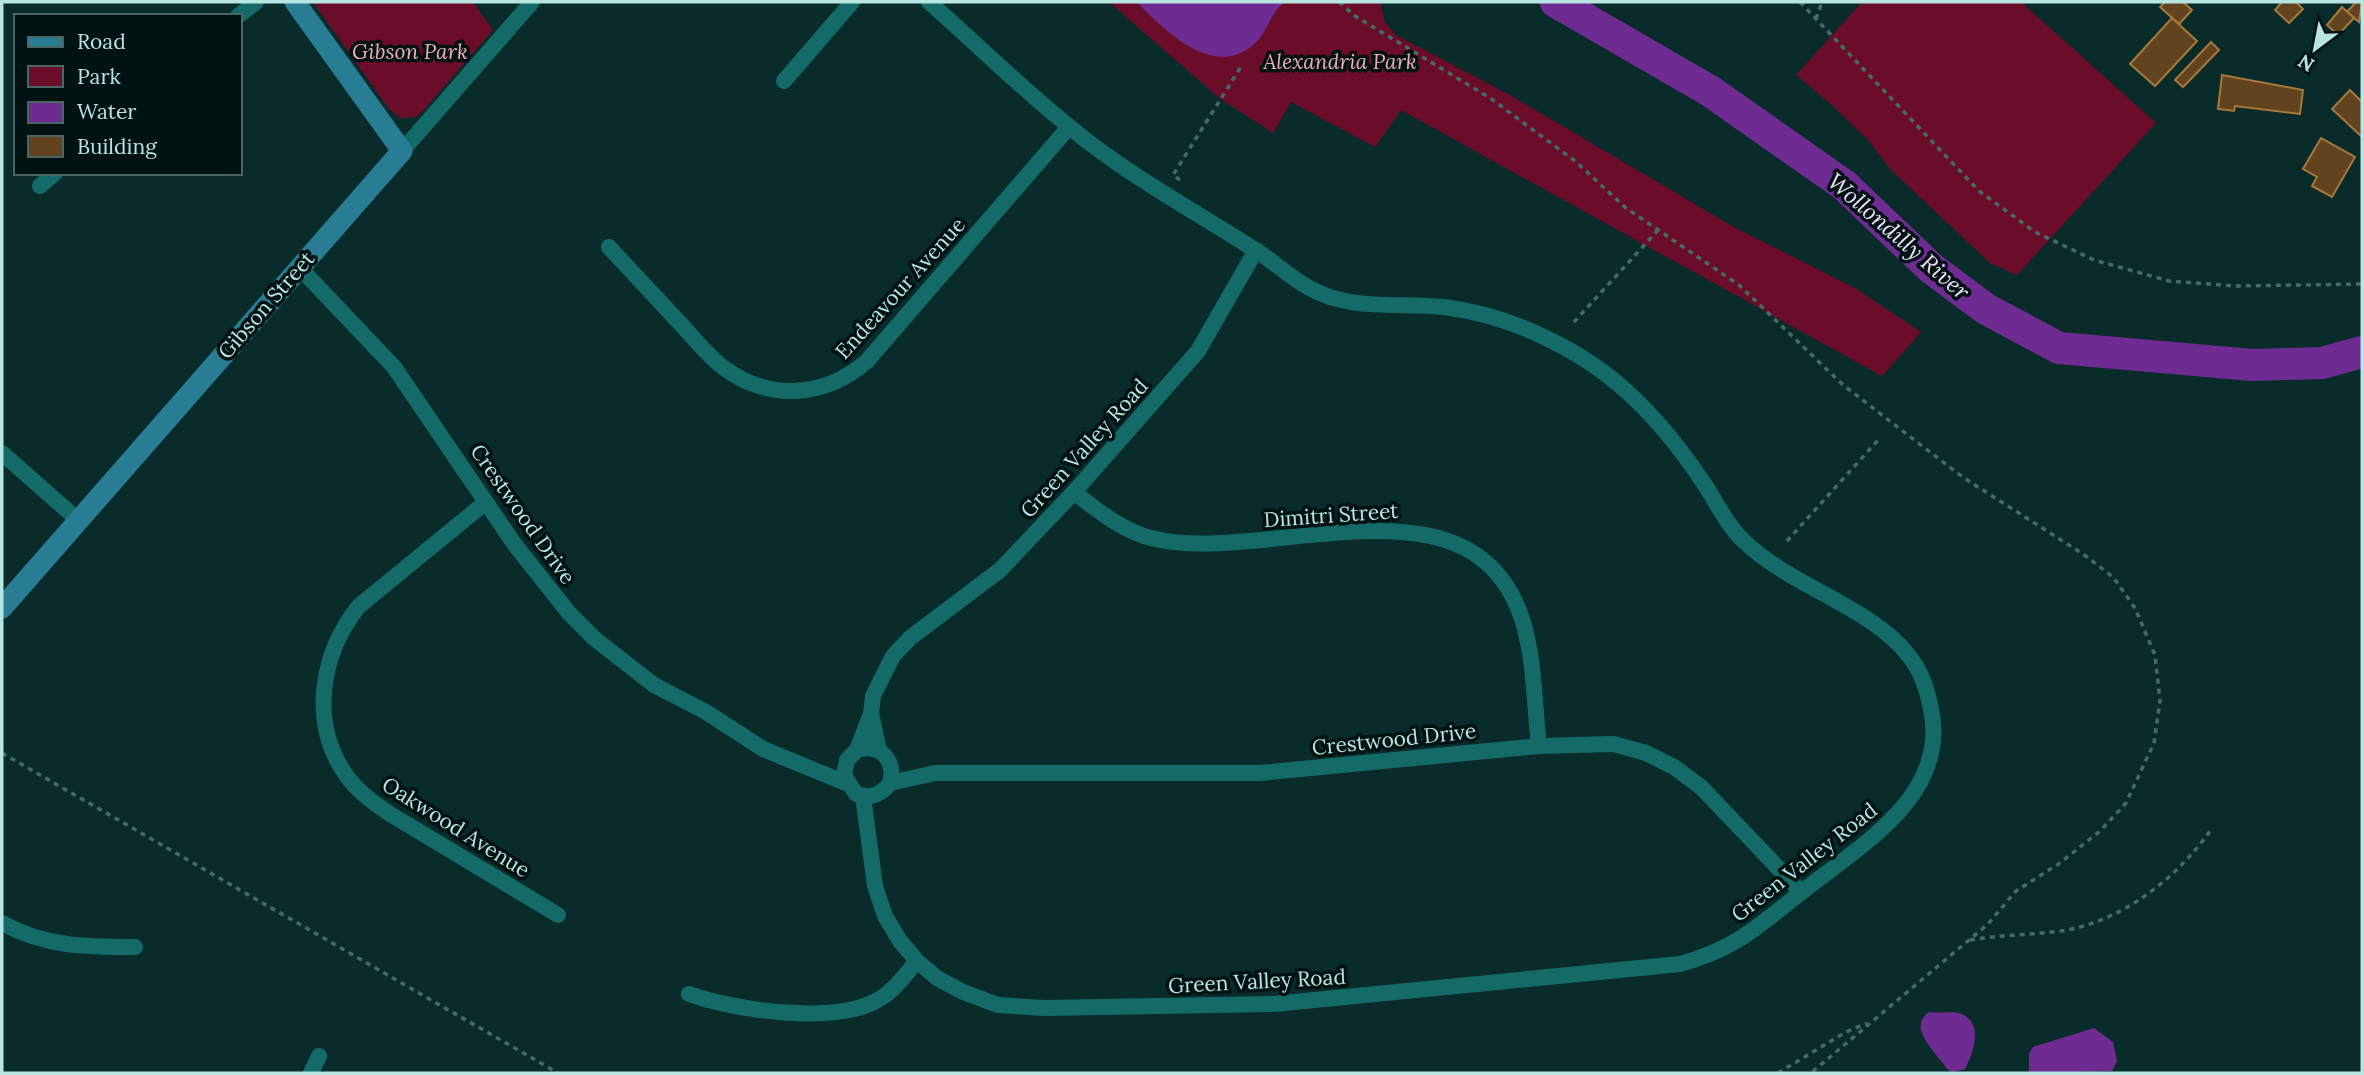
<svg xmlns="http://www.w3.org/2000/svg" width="2364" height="1075" font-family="Lora,serif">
  <rect width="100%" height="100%" fill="#092b29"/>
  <g fill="#6b0d29">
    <path d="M313,2H473L493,30L422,112L416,117L400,118L389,109Z"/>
    <path d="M1109,2H1380L1385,22L1396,35L1510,95L1732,226L1855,288L1921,332L1882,376L1401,110L1375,147L1291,102L1273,133L1218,97Z"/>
    <path d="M1862,2H2021L2156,123L2017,275L1990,263L1890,169L1869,141L1831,104L1796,75Z"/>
  </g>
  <g fill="#6e2c92">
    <path d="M1137,2H1285C1269,13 1268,33 1253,45C1213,80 1163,29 1137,2Z"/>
    <path d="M1929,1012C1939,1014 1953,1010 1962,1014C1984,1025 1973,1054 1965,1069L1952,1072L1947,1069C1937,1053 1906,1028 1929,1012Z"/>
    <path d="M2094,1028L2113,1042L2117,1061L2112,1071L2029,1073V1053L2033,1047Z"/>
  </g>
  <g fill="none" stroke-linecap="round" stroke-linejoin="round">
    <path stroke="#6e2c92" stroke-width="32" d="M1556,2L1710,91L1844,185L1931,268L1986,309L2059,348L2252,365L2322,363L2362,352"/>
  </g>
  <g fill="#61441f" stroke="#a6783c" stroke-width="2">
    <path d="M2165,2H2183L2192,10L2179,24L2160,7Z"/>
    <path d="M2282,2H2296L2303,9L2289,23L2275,10Z"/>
    <path d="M2356,2H2362L2359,22L2347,12Z"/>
    <path d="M2342,7L2354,18L2338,35L2327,25Z"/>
    <path d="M2172,18L2197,41L2155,86L2130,64Z"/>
    <path d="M2211,42L2219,50L2183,87L2175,80Z"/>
    <path d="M2222,75L2303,90L2300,114L2235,106L2234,111L2218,109Z"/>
    <path d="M2350,90L2362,102V137L2332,109Z"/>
    <path d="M2321,138L2355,157L2332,197L2312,186L2317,177L2303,169Z"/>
  </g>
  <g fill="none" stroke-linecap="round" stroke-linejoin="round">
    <g stroke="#456b69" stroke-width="3.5" stroke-dasharray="5 5" stroke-linecap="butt">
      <path d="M1339,2L1355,16L1490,98L1575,161L1626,208L1739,285L1842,384L1900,429L1964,478L2083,554L2113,577L2135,608L2155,655L2160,701L2154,743L2126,803L2100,831L2060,863L2016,891L1988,924L1811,1073"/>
      <path d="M1800,2L1979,191L2035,232L2094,260L2169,281L2234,286L2362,284"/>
      <path d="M1816,19L1822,2"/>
      <path d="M1180,180L1173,175L1242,65"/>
      <path d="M1574,322L1660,228"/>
      <path d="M1787,541L1880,438"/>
      <path d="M2,753L558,1073"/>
      <path d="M1970,940C2000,935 2030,935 2061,931C2121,922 2176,879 2210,831"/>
      <path d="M1778,1073L1846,1032L1867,1023"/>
    </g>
    <g stroke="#136a67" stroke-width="16">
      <path d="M238,16L256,2"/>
      <path d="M784,81L852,2"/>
      <path d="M402,151L532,2"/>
      <path d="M40,186L55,173"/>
      <path d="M609,247C631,271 653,294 675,318C691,334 706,355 724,368C770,402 826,397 867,361L1069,127"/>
      <path d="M299,267L394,367L515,545L569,613L595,639L654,685L706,712L763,749L846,783"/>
      <path d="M2,453L78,520"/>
      <path d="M1074,492C1097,510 1121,530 1151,538C1264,567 1471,464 1522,619C1535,659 1534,705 1539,746"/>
      <path d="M486,502L359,606C321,653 309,722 346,775C357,791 374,803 390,814L558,915"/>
      <path d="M857,750C880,743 896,760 890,783C881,795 871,799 856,794L844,775L847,760L857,750L870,716"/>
      <path d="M879,750L871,714L873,696L893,656L910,638L1000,570L1074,492L1198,351L1256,250"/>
      <path d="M890,783L935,773H1260L1539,746L1614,744L1646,753L1674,767L1701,787L1801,892"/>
      <path d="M863,796L875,886L885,916L900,941L917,961L937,978L963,992L998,1005L1044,1008L1274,1004L1680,964C1739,948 1761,923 1807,888C1864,843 1949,794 1931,709C1927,690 1922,672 1909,656C1873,608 1791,586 1746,543C1727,526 1717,503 1703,482C1663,423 1619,374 1554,342C1520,324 1482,312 1444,307C1397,302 1348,312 1306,286C1287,275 1271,259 1252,248C1191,209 1128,175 1072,129C1022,89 977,44 929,2"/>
      <path d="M2,923C45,947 87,947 135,947"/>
      <path d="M689,994C734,1010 830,1024 874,1002C892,994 904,976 917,961"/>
      <path d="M311,1073L319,1056"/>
    </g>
    <path stroke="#287c93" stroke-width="21" d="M2,608L402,151L295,2"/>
  </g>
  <g text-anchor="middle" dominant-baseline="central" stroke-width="7" stroke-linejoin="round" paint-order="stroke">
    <g font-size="21" font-style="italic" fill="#eeacb4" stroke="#001211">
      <text x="410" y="51">Gibson Park</text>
      <text x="1340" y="61">Alexandria Park</text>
    </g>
    <g font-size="21" fill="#b6e5e2" stroke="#001211">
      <text transform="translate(900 288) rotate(-48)">Endeavour Avenue</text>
      <text transform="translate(266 305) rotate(-49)">Gibson Street</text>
      <text transform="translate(1084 448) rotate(-48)">Green Valley Road</text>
      <text transform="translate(523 514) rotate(55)">Crestwood Drive</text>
      <text transform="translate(1331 515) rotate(-4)">Dimitri Street</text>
      <text transform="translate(1394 739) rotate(-6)">Crestwood Drive</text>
      <text transform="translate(456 827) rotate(32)">Oakwood Avenue</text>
      <text transform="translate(1804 862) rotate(-38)">Green Valley Road</text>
      <text transform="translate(1257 981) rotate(-3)">Green Valley Road</text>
    </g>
    <g font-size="23" font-style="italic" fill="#ecddf7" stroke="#001211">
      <text transform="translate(1899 236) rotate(41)">Wollondilly River</text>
    </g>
  </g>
  <rect width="2364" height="1075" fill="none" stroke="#b6e5e2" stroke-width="7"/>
  <rect x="14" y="14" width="228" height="161" fill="#001211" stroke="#496665" stroke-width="2"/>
  <rect x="28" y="37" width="35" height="10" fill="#287c93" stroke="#496665" stroke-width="2"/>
  <text x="77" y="49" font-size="21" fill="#b6e5e2">Road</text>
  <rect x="28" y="66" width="35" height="21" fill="#6b0d29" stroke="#496665" stroke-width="2"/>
  <text x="77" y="84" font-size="21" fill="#b6e5e2">Park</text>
  <rect x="28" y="102" width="35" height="21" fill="#6e2c92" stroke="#496665" stroke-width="2"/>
  <text x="77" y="119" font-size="21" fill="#b6e5e2">Water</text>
  <rect x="28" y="136" width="35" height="21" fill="#61441f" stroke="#496665" stroke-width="2"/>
  <text x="77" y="154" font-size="21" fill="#b6e5e2">Building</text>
  <g transform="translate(2315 49) rotate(212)" stroke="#001211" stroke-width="5" paint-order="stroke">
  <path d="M0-5L12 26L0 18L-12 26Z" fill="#b6e5e2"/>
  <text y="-10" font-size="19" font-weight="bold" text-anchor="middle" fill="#b6e5e2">N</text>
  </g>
</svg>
